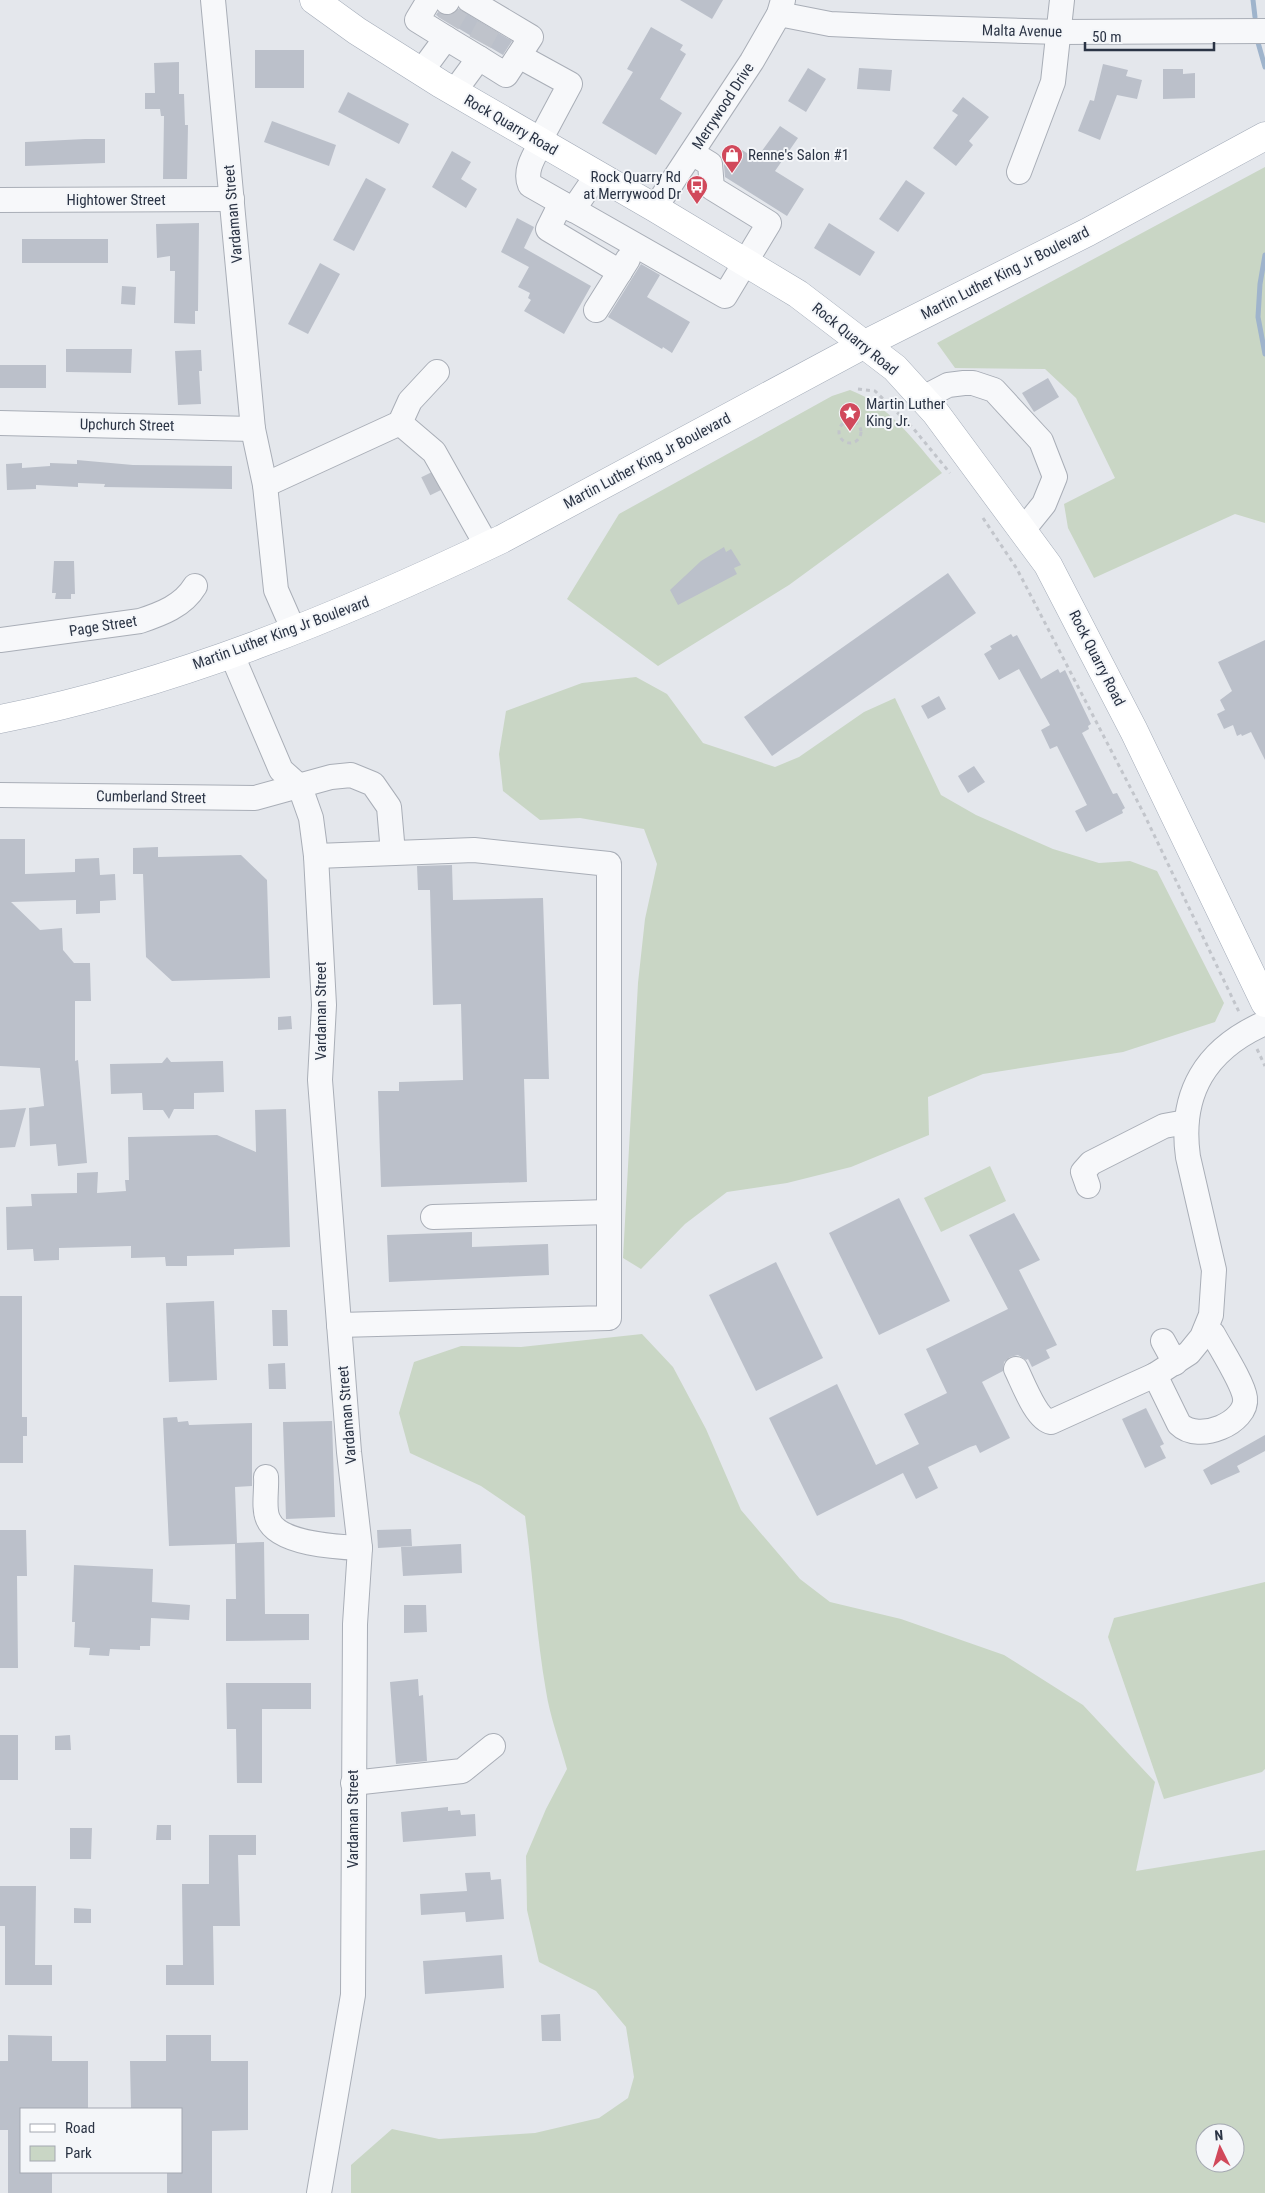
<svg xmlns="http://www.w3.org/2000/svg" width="1265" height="2193" font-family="'Roboto Condensed',sans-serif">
  <rect width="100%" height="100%" fill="#e4e7ec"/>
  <g fill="#c9d6c5" fill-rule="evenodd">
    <path d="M1265,167V523L1235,514L1094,578L1068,528L1064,504L1115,478L1076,398L1045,369L955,368L937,343Z"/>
    <path d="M850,390C888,404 916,443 942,473L789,585L658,666L567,599L619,514L832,396Z"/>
    <path d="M636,677L667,694L703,743L775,767L799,757L864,712L895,698L941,795L976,815L1053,849L1099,863L1130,861L1157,871L1224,1003L1215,1022L1123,1052L983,1074L928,1097L929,1135L851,1167L787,1183L727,1192L685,1224L641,1269L623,1258L638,983L645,919L657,864L644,829L580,818L540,820L503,791L499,754L506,711L582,683Z"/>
    <path d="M990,1166L1006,1201L941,1232L924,1198Z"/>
    <path d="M642,1334L673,1367L706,1429L741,1510L800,1579L830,1602L901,1619L1004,1655L1083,1705L1155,1782L1136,1871L1265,1850V2193H351V2165L392,2129L439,2139L535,2133L599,2118L628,2098L634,2077L626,2027L596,1991L539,1962L527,1910L526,1856L546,1809L567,1769C560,1743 550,1717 546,1691C536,1633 533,1575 525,1516L481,1486L410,1453L399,1413L414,1362L461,1346L521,1347ZM1205,2133H1235V2163H1205Z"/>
    <path d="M1265,1582V1769L1262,1772L1164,1799L1108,1637L1114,1618Z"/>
  </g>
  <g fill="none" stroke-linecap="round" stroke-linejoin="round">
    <g stroke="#9fb4cc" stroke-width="5">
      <path d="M1253,0L1255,17"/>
      <path d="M1257,39L1265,67"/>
      <path d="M1265,255L1260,284L1258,317L1265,354"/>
    </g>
  </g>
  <g fill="#bbc0ca">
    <path d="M680,0H723L712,19Z"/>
    <path d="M459,9L512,41L503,55L436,15L438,12L448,16Z"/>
    <path d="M651,27L683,45L680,50L686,54L660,99L682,113L656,155L602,123L633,72L627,69Z"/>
    <rect x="255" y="50" width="49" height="38"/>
    <path d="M179,62V94H184L185,125H188L187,179H163L164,116H161L160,109H145V93H155L154,63Z"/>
    <path d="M1103,64L1128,70L1126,76L1142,80L1137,99L1117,95L1100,140L1078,131L1090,100L1094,101Z"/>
    <path d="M808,68L826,79L806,112L788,101Z"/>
    <path d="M859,68L892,70L890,91L857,89Z"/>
    <path d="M1163,69H1183V74L1195,73V98L1163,99Z"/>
    <path d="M348,92L409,124L399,144L338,112Z"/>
    <path d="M963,97L989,117L969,141L973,145L956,166L933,148L958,115L952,111Z"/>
    <path d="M272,121L336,145L329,166L264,142Z"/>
    <path d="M780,126L798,138L775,171L804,189L787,216L725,177L724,165L736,146L756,159Z"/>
    <path d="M85,139H105V163L25,166V142Z"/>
    <path d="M452,151L471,162L461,179L477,189L466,208L432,187Z"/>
    <path d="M366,178L386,189L354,251L333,240Z"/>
    <path d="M906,180L925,193L898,232L879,219Z"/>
    <path d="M517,218L534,227L524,248L591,286L564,334L524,311L531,300L528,298L530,293L518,287L529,267L501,252Z"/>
    <path d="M199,223L198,311H195V324L174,323L175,271H170V256L157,258L156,224Z"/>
    <path d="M829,223L875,252L860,276L814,248Z"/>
    <rect x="22" y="239" width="86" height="24"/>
    <path d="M320,263L340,274L308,334L288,324Z"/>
    <path d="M641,264L660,275L647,297L690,322L672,353L663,347L662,349L608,317Z"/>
    <path d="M122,286L136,287L135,305L121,304Z"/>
    <path d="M66,349H132L131,373L66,372Z"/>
    <path d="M201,350L202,371H199L201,404L178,405L175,351Z"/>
    <rect x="0" y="365" width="46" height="23"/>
    <path d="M1048,378L1059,397L1034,412L1022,393Z"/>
    <path d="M77,460L133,465L232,466V489L104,487L105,484L78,483V487L36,485V489L7,490L6,464L22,463V468L50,466V463L77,464Z"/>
    <path d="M724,547L726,552L731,549L741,565L734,568L737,574L678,605L670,590L701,561Z"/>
    <path d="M54,561H74L75,594H71V599H55L56,593H52Z"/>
    <path d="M948,573L976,613L772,756L744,717Z"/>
    <path d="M1011,634L1013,637L1017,635L1041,679L1058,669L1060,673L1065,670L1091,724L1088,726L1089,729L1082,733L1113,794L1117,793L1125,808L1122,810L1123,813L1086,832L1075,811L1087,805L1057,746L1050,749L1041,730L1050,725L1019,669L999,680L984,654L992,649L990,646Z"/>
    <path d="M1265,640V760L1251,732L1242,736L1241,734L1237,736L1233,725L1224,729L1217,714L1225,710L1220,700L1232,691L1218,662Z"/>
    <path d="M939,696L946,709L928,719L921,706Z"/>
    <path d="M974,766L985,782L968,793L958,776Z"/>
    <path d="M0,839H25V874L75,872V859L99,858L100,875L115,874L116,900L100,901V913L76,914V900L11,902L40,930L62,928L63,950L74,963H90L91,1001H75V1061L78,1060L87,1163L58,1166L56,1144L30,1146L29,1108L44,1106L40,1068L0,1066Z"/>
    <path d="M158,847V857L241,855L267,880L270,978L172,981L146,957L143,874H133V848Z"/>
    <path d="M452,865L453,900L543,898L549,1079H524L527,1182L381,1187L378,1091H399V1082L463,1080L461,1004L433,1005L430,890H418L417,866Z"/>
    <path d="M291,1016L292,1029L278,1030V1017Z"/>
    <path d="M167,1057L171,1062L223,1061L224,1092L194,1093V1109H174L169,1119L163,1110H143L142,1093L111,1094L110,1064L162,1063Z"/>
    <path d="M26,1108L15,1147L0,1148V1110Z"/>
    <path d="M286,1109L290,1247L234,1249V1255L187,1256V1266H166L165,1257L131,1258V1246L59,1248V1260L34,1261L33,1249L7,1250L6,1207L32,1206L31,1194L77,1193V1173L98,1172L97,1193L126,1191L125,1180H129L128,1137L217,1135L256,1152L255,1110Z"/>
    <path d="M899,1198L950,1301L879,1335L829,1233Z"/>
    <path d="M1014,1213L1040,1260L1019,1270L1057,1345L1046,1350L1050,1358L1032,1367L1028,1359L1026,1360L1018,1355L1010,1357L1004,1362L1003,1371L982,1382L1010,1438L980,1453L976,1445L970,1447L928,1467L938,1488L916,1499L903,1473L817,1516L769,1418L837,1384L876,1465L919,1444L904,1414L947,1393L926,1349L1008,1309L969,1235Z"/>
    <path d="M472,1232V1247L548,1244L549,1275L389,1282L387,1235Z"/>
    <path d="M776,1262L823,1358L756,1391L709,1295Z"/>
    <path d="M0,1296H22V1417H27V1436H23V1463H0Z"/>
    <path d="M214,1301L217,1380L169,1382L166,1303Z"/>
    <path d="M272,1310H287L288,1346H273Z"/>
    <path d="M285,1363L286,1389H269L268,1364Z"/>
    <path d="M1146,1408L1164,1444L1160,1446L1166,1458L1145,1468L1122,1419Z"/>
    <path d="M177,1417L178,1422L188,1421L189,1425L252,1423V1486L235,1487L237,1543L264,1542L265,1614H309V1640L226,1641V1599H236L235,1544L169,1546L163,1418Z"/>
    <path d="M332,1421L335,1517L286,1519L283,1422Z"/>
    <path d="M1265,1435V1451L1237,1466L1240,1472L1211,1485L1203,1470Z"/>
    <path d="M411,1529L412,1546L378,1548L377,1530Z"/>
    <path d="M0,1530H26L27,1576H17L18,1668H0Z"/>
    <path d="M461,1544L462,1573L403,1576L401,1547Z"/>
    <path d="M74,1565L153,1569L152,1602L190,1605L189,1620L151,1618L150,1646H140V1650L110,1649L109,1656L89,1655L90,1648L74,1647L75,1622H72Z"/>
    <path d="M404,1605H426L427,1632L404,1633Z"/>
    <path d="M418,1679L419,1696L423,1695L427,1761L396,1764L390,1682Z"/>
    <path d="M226,1683H311V1709H262V1783H237L236,1729H227Z"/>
    <rect x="0" y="1735" width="18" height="45"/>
    <path d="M70,1735L71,1750H55V1736Z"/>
    <path d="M448,1807V1811L460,1810L461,1815L475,1814L476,1836L403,1842L401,1812Z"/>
    <path d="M157,1825H171V1840H156Z"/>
    <path d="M70,1828H92L91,1859H70Z"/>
    <path d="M209,1835H256V1855H238L240,1926H213L214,1985H166V1965H183L182,1884H209Z"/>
    <path d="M490,1872L491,1880L501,1879L504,1919L466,1922L465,1912L421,1915L420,1894L467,1891L465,1873Z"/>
    <path d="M0,1886H36L35,1965H52V1985H5V1926H0Z"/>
    <path d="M74,1908L91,1909V1923H74Z"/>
    <path d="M502,1955L504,1988L425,1994L423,1961Z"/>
    <path d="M560,2014L561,2041H542L541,2015Z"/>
    <path d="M8,2035L52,2036V2061H88V2109H21V2172H52V2193H8V2130H0V2061H8Z"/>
    <path d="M166,2035H211V2061H248V2130L212,2131V2193H167V2172H181V2109H131L130,2061H166Z"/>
  </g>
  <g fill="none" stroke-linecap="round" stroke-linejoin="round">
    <g stroke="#bfc3cb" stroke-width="24" stroke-dasharray="24 12" stroke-linecap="butt">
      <path d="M448,23L457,8"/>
      <path d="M480,42L488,27"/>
      <path d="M432,472L441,490"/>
    </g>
    <g stroke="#a9aeb7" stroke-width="26">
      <g id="minor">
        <path d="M213,0L253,429L265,485L276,590L294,631"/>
        <path d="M429,0L417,20L446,38"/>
        <path d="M447,2L448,0"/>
        <path d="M779,14L830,24L895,27L1060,32L1265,31"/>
        <path d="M519,56L570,84L539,142"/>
        <path d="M421,72L446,38L479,58"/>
        <path d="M454,92L479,58L506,75L531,37L469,0"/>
        <path d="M541,143C534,156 524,171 530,185L725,296L769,223L712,188L710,164L692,153"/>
        <path d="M1019,172L1053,82L1062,0"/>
        <path d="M0,200L232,199"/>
        <path d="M561,203L548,229L620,272"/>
        <path d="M655,208L752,61L779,14L783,0"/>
        <path d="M573,210L597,175"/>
        <path d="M596,310L628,259"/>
        <path d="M923,398L948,385L964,383H973L994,390L1041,441L1055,477L1044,504L1023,530"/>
        <path d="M0,423L253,429"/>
        <path d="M400,423L434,452L487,546"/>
        <path d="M265,485L400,423L410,401L437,372"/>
        <path d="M0,640L140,621C161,614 183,606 195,586"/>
        <path d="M232,655L281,770L300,787L311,818L316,856L324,1005L320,1080L349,1452L360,1548L355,1624L353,1995L319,2193"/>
        <path d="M0,795L255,798L331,777L351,775L373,784L389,807L393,853"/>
        <path d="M316,856L474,850L609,864V1318L339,1325"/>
        <path d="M1088,1186L1083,1172L1091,1163L1164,1126L1186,1122"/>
        <path d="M433,1217L609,1212"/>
        <path d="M1163,1341L1175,1363"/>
        <path d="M1016,1369C1023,1383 1036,1419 1051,1422L1155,1375L1189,1353L1202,1337L1211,1315L1214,1270L1188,1157C1179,1093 1206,1049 1265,1023"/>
        <path d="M1155,1375L1179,1424C1199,1444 1248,1422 1245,1398C1243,1383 1221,1349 1213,1334L1205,1331"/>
        <path d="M266,1477C267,1489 263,1508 268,1519C278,1544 337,1547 360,1548"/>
        <path d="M353,1783L462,1771L493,1746"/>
      </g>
    </g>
    <g stroke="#a3abb8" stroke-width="29">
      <g id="major">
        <path d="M314,0L357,31L441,84L655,208L798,294L895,368L935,412L1048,565L1134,731L1265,1003"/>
        <path d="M0,719C176,684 341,616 502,539L865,344L1088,232L1265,136"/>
      </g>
    </g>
    <g stroke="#c2c5cb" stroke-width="3" stroke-dasharray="4 4" stroke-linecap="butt">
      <path d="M858,389L875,391L913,428L950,473"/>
      <circle cx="850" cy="432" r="11"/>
      <path d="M983,518L1017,569L1144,814L1240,1014"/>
      <path d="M1257,1049L1265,1066"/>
    </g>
    <use href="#minor" stroke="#f7f8fa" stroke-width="24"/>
    <use href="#major" stroke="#fff" stroke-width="28"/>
  </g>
  <defs>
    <g id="shop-pin" transform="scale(1.125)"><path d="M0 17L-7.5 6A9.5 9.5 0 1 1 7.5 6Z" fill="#d1495b" stroke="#f4f6f9"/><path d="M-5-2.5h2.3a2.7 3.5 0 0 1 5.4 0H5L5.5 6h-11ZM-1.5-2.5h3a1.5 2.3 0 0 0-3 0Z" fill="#fff"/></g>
    <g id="bus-pin" transform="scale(1.125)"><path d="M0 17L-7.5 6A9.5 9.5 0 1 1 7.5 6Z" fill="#d1495b" stroke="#f4f6f9"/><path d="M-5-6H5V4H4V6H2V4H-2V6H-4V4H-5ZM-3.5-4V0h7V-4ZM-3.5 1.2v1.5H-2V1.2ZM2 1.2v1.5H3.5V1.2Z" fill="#fff"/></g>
    <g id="sight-pin" transform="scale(1.125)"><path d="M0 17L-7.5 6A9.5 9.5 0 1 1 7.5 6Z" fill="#d1495b" stroke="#f4f6f9"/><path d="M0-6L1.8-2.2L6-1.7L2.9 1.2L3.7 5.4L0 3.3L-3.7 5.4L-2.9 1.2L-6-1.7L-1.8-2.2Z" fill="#fff"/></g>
  </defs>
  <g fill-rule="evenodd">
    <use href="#shop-pin" x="732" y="155"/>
    <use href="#bus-pin" x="697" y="186"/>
    <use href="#sight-pin" x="850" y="413"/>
  </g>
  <g text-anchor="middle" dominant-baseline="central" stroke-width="4" stroke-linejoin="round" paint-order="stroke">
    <g font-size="15" fill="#2b3445" stroke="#f4f6f9">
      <text transform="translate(1022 31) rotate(1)">Malta Avenue</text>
      <text transform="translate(723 106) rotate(-57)">Merrywood Drive</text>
      <text transform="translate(511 125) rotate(30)">Rock Quarry Road</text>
      <text x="116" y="200">Hightower Street</text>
      <text transform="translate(233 214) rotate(-95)">Vardaman Street</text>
      <text transform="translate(1005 273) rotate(-27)">Martin Luther King Jr Boulevard</text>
      <text transform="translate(855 339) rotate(39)">Rock Quarry Road</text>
      <text transform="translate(127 425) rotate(1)">Upchurch Street</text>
      <text transform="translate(647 461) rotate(-28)">Martin Luther King Jr Boulevard</text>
      <text transform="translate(103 626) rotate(-9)">Page Street</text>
      <text transform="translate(281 633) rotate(-20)">Martin Luther King Jr Boulevard</text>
      <text transform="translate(1097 658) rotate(63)">Rock Quarry Road</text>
      <text transform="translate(151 797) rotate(1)">Cumberland Street</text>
      <text transform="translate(321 1011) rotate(-90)">Vardaman Street</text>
      <text transform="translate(347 1415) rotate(-95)">Vardaman Street</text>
      <text transform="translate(353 1819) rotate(-90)">Vardaman Street</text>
    </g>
    <g font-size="15" fill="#2b3445" stroke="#f4f6f9" text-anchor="start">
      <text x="748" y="155">Renne's Salon #1</text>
      <text x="681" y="177" text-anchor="end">Rock Quarry Rd<tspan x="681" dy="17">at Merrywood Dr</tspan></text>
      <text x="866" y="404">Martin Luther<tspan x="866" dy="17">King Jr.</tspan></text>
    </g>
  </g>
  <rect x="20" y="2108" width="162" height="65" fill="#f4f6f9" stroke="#a4a8b1"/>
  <rect x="30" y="2124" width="25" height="8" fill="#ffffff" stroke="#a4a8b1"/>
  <text x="65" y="2133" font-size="15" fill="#2b3445">Road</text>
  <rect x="30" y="2146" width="25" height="15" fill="#c9d6c5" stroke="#a4a8b1"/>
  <text x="65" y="2158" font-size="15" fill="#2b3445">Park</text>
  <g transform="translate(1220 2148) rotate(355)"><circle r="24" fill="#f4f6f9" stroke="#a4a8b1"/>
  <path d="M0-4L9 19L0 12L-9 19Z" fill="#d1495b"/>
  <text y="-8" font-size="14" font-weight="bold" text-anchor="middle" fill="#2b3445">N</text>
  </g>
  <path d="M1085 42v8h129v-8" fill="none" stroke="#2b3445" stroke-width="2.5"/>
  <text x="1092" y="42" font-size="15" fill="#2b3445" stroke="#f4f6f9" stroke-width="4" paint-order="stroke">50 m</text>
</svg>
